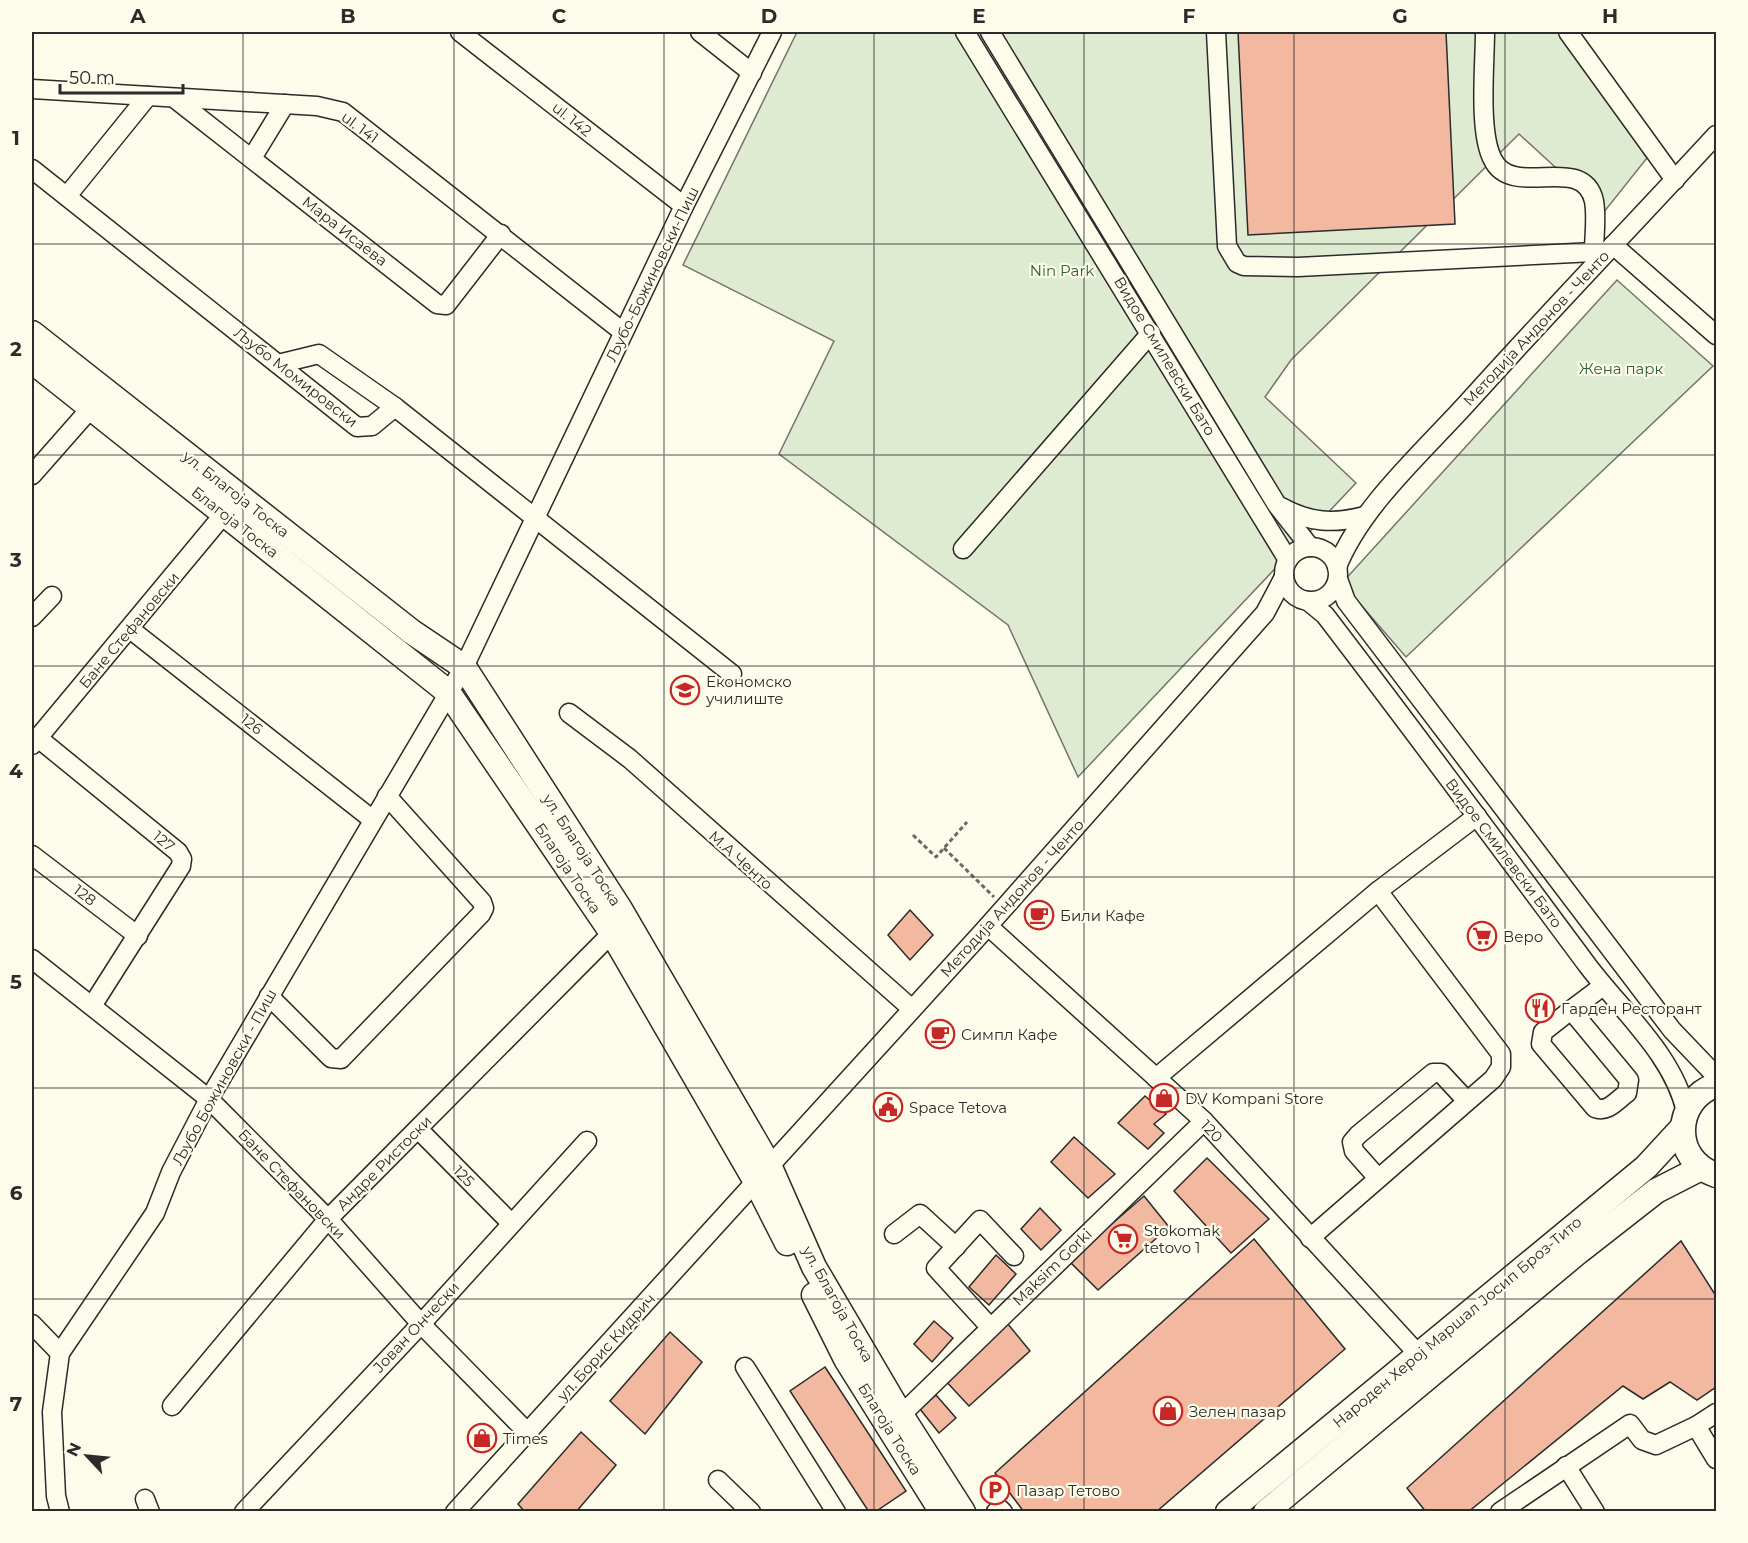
<svg xmlns="http://www.w3.org/2000/svg" width="1748" height="1543" font-family="Montserrat,sans-serif">
  <rect width="100%" height="100%" fill="#fdfbea"/>
  <g fill="#deebd1" stroke="#74746e" stroke-width="1.5">
    <path d="M797,32H1565L1647,158L1604,212L1519,134L1291,360L1265,397L1356,483L1078,777L1008,625L779,454L834,341L683,265Z"/>
    <path d="M1617,280L1713,366L1406,657L1342,583Z"/>
  </g>
  <g fill="#f2b8a0" stroke="#2b2b2b" stroke-width="1.5">
    <path d="M1238,32H1446L1455,224L1248,235Z"/>
    <path d="M910,910L933,935L910,960L888,935Z"/>
    <path d="M1145,1096L1166,1114L1154,1124L1164,1133L1148,1149L1118,1123Z"/>
    <path d="M1074,1137L1115,1174L1088,1198L1051,1162Z"/>
    <path d="M1207,1158L1269,1219L1231,1253L1174,1191Z"/>
    <path d="M1144,1196L1169,1227L1098,1290L1069,1261Z"/>
    <path d="M1040,1208L1061,1230L1041,1250L1021,1229Z"/>
    <path d="M1254,1239L1345,1349L1156,1512H1024L995,1473Z"/>
    <path d="M1681,1241L1716,1296V1387L1697,1400L1670,1382L1643,1399L1623,1386L1468,1512H1426L1407,1488Z"/>
    <path d="M996,1255L1016,1274L989,1305L969,1287Z"/>
    <path d="M1003,1318L1030,1351L969,1406L943,1378Z"/>
    <path d="M934,1321L953,1338L932,1362L914,1344Z"/>
    <path d="M670,1332L702,1362L645,1434L610,1401Z"/>
    <path d="M825,1367L906,1491L875,1512H869L790,1391Z"/>
    <path d="M936,1395L956,1418L939,1433L920,1409Z"/>
    <path d="M581,1432L616,1465L576,1512H525L518,1504Z"/>
  </g>
  <g fill="none" stroke-linecap="round" stroke-linejoin="round">
    <g stroke="#2b2b2b" stroke-width="21">
      <g id="minor">
        <path d="M460,32L684,206"/>
        <path d="M700,32L752,73"/>
        <path d="M965,32L1288,560"/>
        <path d="M990,32L1277,505L1310,547"/>
        <path d="M1216,32L1227,246L1237,263L1244,266L1298,267L1594,252L1601,256"/>
        <path d="M1485,32C1485,64 1478,133 1493,160C1513,200 1583,152 1594,201C1597,218 1594,235 1594,252"/>
        <path d="M1568,32L1675,180"/>
        <path d="M32,89L317,106L343,112L623,332"/>
        <path d="M174,98L437,304L446,305L501,234"/>
        <path d="M252,158L285,104"/>
        <path d="M32,169L357,427L372,426L395,407L732,674"/>
        <path d="M67,196L148,96"/>
        <path d="M1613,245L1716,335"/>
        <path d="M278,364L319,354L395,407"/>
        <path d="M32,475L91,408"/>
        <path d="M1281,507C1310,523 1334,524 1365,516"/>
        <circle cx="1311" cy="574" r="27"/>
        <path d="M963,549L1151,333"/>
        <path d="M1337,567C1361,506 1425,450 1469,401C1550,311 1634,224 1716,135"/>
        <path d="M1338,579L1346,601L1362,622L1672,1030L1716,1076"/>
        <path d="M1308,601L1325,615C1414,731 1501,849 1588,966C1622,1011 1674,1056 1686,1112"/>
        <path d="M32,617L52,596"/>
        <path d="M130,629L373,820"/>
        <path d="M569,713L630,759L912,1009"/>
        <path d="M38,738L178,852L182,859L181,866L92,1006"/>
        <path d="M32,745L224,514"/>
        <path d="M32,855L138,936"/>
        <path d="M988,926L1204,1121L1418,1354"/>
        <path d="M32,959L209,1099L328,1219L421,1324L529,1434"/>
        <path d="M269,996L331,1058L341,1059L481,914L484,908L482,902L387,796"/>
        <path d="M1571,1010L1629,1080L1627,1093C1617,1100 1608,1113 1595,1108L1541,1044L1543,1032Z"/>
        <path d="M1571,1010L1603,986"/>
        <path d="M1156,1078L1378,891L1477,816"/>
        <path d="M418,1129L511,1223"/>
        <path d="M1377,1177L1354,1151L1352,1142L1358,1135L1433,1073H1441L1467,1101"/>
        <path d="M894,1234L920,1214L956,1247"/>
        <path d="M1310,1238L1493,1079L1501,1067V1054L1378,891"/>
        <path d="M32,1324L60,1353"/>
        <path d="M990,1327L936,1268L980,1220L1014,1256"/>
        <path d="M745,1367L836,1512"/>
        <path d="M172,1406L328,1219L612,933"/>
        <path d="M1716,1413L1696,1426L1716,1459"/>
        <path d="M901,1415L1204,1121"/>
        <path d="M1566,1466L1595,1512"/>
        <path d="M718,1480L751,1512"/>
        <path d="M145,1499L150,1512"/>
        <path d="M60,1512L56,1496L52,1412L60,1353L155,1213L171,1172L209,1099L464,667L684,206L772,32"/>
        <path d="M244,1512L421,1324L587,1141"/>
        <path d="M455,1512L988,926L1265,613L1284,577"/>
        <path d="M996,1512L1000,1509L1003,1512"/>
        <path d="M1500,1512L1630,1424L1642,1440L1656,1445L1696,1426"/>
      </g>
    </g>
    <g stroke="#2b2b2b" stroke-width="27">
      <g id="major">
        <path d="M32,333L412,632L464,667L620,909L769,1165L814,1267L901,1415L963,1512"/>
        <path d="M32,361L448,692L612,933L755,1180L787,1243"/>
        <path d="M1716,1085C1673,1100 1671,1160 1716,1175"/>
        <path d="M814,1295L846,1359L942,1512"/>
        <path d="M1228,1512L1646,1167L1682,1128"/>
        <path d="M1266,1512L1578,1252L1656,1191L1701,1168"/>
      </g>
    </g>
    <g stroke="#6a6964" stroke-width="3" stroke-dasharray="4.5 3" stroke-linecap="butt">
      <path d="M913,835L936,857L967,822"/>
      <path d="M944,848L994,897"/>
    </g>
    <use href="#minor" stroke="#fdfbea" stroke-width="18"/>
    <use href="#major" stroke="#fdfbea" stroke-width="24"/>
  </g>
  <path fill="none" stroke="#2b2b2b" stroke-width="1.5" stroke-opacity="0.55" d="M243,32V1512M454,32V1512M664,32V1512M874,32V1512M1084,32V1512M1294,32V1512M1505,32V1512M32,244H1716M32,455H1716M32,666H1716M32,877H1716M32,1088H1716M32,1299H1716"/>
  <defs>
    <g id="university-ring" transform="scale(1.5)"><circle r="9.5" fill="#fdfbea" stroke="#c62828" stroke-width="1.5"/><path d="M0-5L7-2L0 1L-7-2ZM-4 1L0 2.5L4 1V4Q0 6-4 4Z" fill="#c62828"/></g>
    <g id="cafe-ring" transform="scale(1.5)"><circle r="9.5" fill="#fdfbea" stroke="#c62828" stroke-width="1.5"/><path d="M-5.5-4.5H6V0H3Q3 3.5 0 3.5H-2.5Q-5.5 3.5-5.5 0ZM3-3.2v2h1.7v-2ZM-6 4.5H4V6H-6Z" fill="#c62828"/></g>
    <g id="supermarket-ring" transform="scale(1.5)"><circle r="9.5" fill="#fdfbea" stroke="#c62828" stroke-width="1.5"/><path d="M-6-5.5h2.5l.6 2H6L4.5 2H-2.5L-4.4-4H-6ZM-1.5 3.2a1.3 1.3 0 1 0 .1 0ZM3 3.2a1.3 1.3 0 1 0 .1 0Z" fill="#c62828"/></g>
    <g id="restaurant-ring" transform="scale(1.5)"><circle r="9.5" fill="#fdfbea" stroke="#c62828" stroke-width="1.5"/><path d="M-5-6h1v4h1v-4h1v4h1v-4h1v5L-1.5 .5V6h-2V.5L-5-1ZM5-6V6H3V1.5H1.5Q1.5-4 5-6Z" fill="#c62828"/></g>
    <g id="shop-ring" transform="scale(1.5)"><circle r="9.5" fill="#fdfbea" stroke="#c62828" stroke-width="1.5"/><path d="M-5-2.5h2.3a2.7 3.5 0 0 1 5.4 0H5L5.5 6h-11ZM-1.5-2.5h3a1.5 2.3 0 0 0-3 0Z" fill="#c62828"/></g>
    <g id="civic-ring" transform="scale(1.5)"><circle r="9.5" fill="#fdfbea" stroke="#c62828" stroke-width="1.5"/><path d="M-.6-6.5H3V-4.5H.6V-3L4-1V1h2V6H-6V1h2V-1L-.6-3ZM-1.2 2.5V6h2.4V2.5Z" fill="#c62828"/></g>
    <g id="parking-ring" transform="scale(1.5)"><circle r="9.5" fill="#fdfbea" stroke="#c62828" stroke-width="1.5"/><path d="M-3.5-5.5H1a3.5 3.5 0 0 1 0 7H-1V5.5H-3.5ZM-1-3.4V-.6H.8a1.4 1.4 0 0 0 0-2.8Z" fill="#c62828"/></g>
  </defs>
  <g fill-rule="evenodd">
    <use href="#university-ring" x="685" y="690"/>
    <use href="#cafe-ring" x="1039" y="915"/>
    <use href="#supermarket-ring" x="1482" y="936"/>
    <use href="#restaurant-ring" x="1540" y="1008"/>
    <use href="#cafe-ring" x="940" y="1034"/>
    <use href="#shop-ring" x="1164" y="1098"/>
    <use href="#civic-ring" x="888" y="1107"/>
    <use href="#supermarket-ring" x="1123" y="1239"/>
    <use href="#shop-ring" x="1168" y="1411"/>
    <use href="#shop-ring" x="482" y="1438"/>
    <use href="#parking-ring" x="995" y="1490"/>
  </g>
  <g text-anchor="middle" dominant-baseline="central" stroke-width="4.5" stroke-linejoin="round" paint-order="stroke">
    <g font-size="15" fill="#2b2b2b" stroke="#fdfbea">
      <text transform="translate(572 119) rotate(38)">ul. 142</text>
      <text transform="translate(360 127) rotate(36)">ul. 141</text>
      <text transform="translate(345 231) rotate(38)">Мара Исаева</text>
      <text transform="translate(652 274) rotate(-64)">Љубо-Божиновски-Пиш</text>
      <text transform="translate(1536 328) rotate(-47)">Методија Андонов - Ченто</text>
      <text transform="translate(1165 356) rotate(59)">Видое Смилевски Бато</text>
      <text transform="translate(296 377) rotate(38)">Љубо Момировски</text>
      <text transform="translate(236 494) rotate(38)">ул. Благоја Тоска</text>
      <text transform="translate(235 522) rotate(38)">Благоја Тоска</text>
      <text transform="translate(129 630) rotate(-50)">Бане Стефановски</text>
      <text transform="translate(252 724) rotate(38)">126</text>
      <text transform="translate(164 841) rotate(40)">127</text>
      <text transform="translate(582 850) rotate(57)">ул. Благоја Тоска</text>
      <text transform="translate(1504 853) rotate(53)">Видое Смилевски Бато</text>
      <text transform="translate(741 860) rotate(42)">М.А Ченто</text>
      <text transform="translate(568 868) rotate(56)">Благоја Тоска</text>
      <text transform="translate(85 895) rotate(37)">128</text>
      <text transform="translate(1012 898) rotate(-48)">Методија Андонов - Ченто</text>
      <text transform="translate(224 1077) rotate(-61)">Љубо Божиновски - Пиш</text>
      <text transform="translate(1212 1131) rotate(47)">120</text>
      <text transform="translate(384 1163) rotate(-45)">Андре Ристоски</text>
      <text transform="translate(464 1176) rotate(45)">125</text>
      <text transform="translate(292 1184) rotate(46)">Бане Стефановски</text>
      <text transform="translate(1052 1267) rotate(-44)">Maksim Gorki</text>
      <text transform="translate(838 1304) rotate(61)">ул. Благоја Тоска</text>
      <text transform="translate(1457 1322) rotate(-40)">Народен Херој Маршал Јосип Броз-Тито</text>
      <text transform="translate(416 1327) rotate(-47)">Јован Ончески</text>
      <text transform="translate(606 1347) rotate(-48)">ул. Борис Кидрич</text>
      <text transform="translate(890 1429) rotate(58)">Благоја Тоска</text>
    </g>
    <g font-size="15" fill="#34623c" stroke="#fdfbea">
      <text x="1062" y="270">Nin Park</text>
      <text x="1621" y="368">Жена парк</text>
    </g>
    <g font-size="15" fill="#2b2b2b" stroke="#fdfbea" text-anchor="start">
      <text x="706" y="681">Економско<tspan x="706" dy="17">училиште</tspan></text>
      <text x="1060" y="915">Били Кафе</text>
      <text x="1503" y="936">Веро</text>
      <text x="1561" y="1008">Гарден Ресторант</text>
      <text x="961" y="1034">Симпл Кафе</text>
      <text x="1185" y="1098">DV Kompani Store</text>
      <text x="909" y="1107">Space Tetova</text>
      <text x="1144" y="1230">Stokomak<tspan x="1144" dy="17">tetovo 1</tspan></text>
      <text x="1189" y="1411">Зелен пазар</text>
      <text x="503" y="1438">Times</text>
      <text x="1016" y="1490">Пазар Тетово</text>
    </g>
  </g>
  <rect width="1748" height="1543" fill="none" stroke="#fdfbea" stroke-width="66"/>
  <g transform="translate(87 1456) rotate(296)" stroke="#fdfbea" stroke-width="4.5" paint-order="stroke">
  <path d="M0-4.5L10 22L0 15L-10 22Z" fill="#2b2b2b"/>
  <text y="-9" font-size="16" font-weight="bold" text-anchor="middle" fill="#2b2b2b">N</text>
  </g>
  <path d="M60 84v9h123v-9" fill="none" stroke="#2b2b2b" stroke-width="3"/>
  <text x="69" y="84" font-size="18" fill="#2b2b2b" stroke="#fdfbea" stroke-width="4.5" paint-order="stroke">50 m</text>
  <rect x="33" y="33" width="1682" height="1477" fill="none" stroke="#2b2b2b" stroke-width="2"/>
  <g font-size="20" text-anchor="middle" font-weight="bold" fill="#2b2b2b">
    <text x="138" y="23">A</text>
    <text x="348" y="23">B</text>
    <text x="559" y="23">C</text>
    <text x="769" y="23">D</text>
    <text x="979" y="23">E</text>
    <text x="1189" y="23">F</text>
    <text x="1400" y="23">G</text>
    <text x="1610" y="23">H</text>
    <text x="16" y="145">1</text>
    <text x="16" y="356">2</text>
    <text x="16" y="567">3</text>
    <text x="16" y="778">4</text>
    <text x="16" y="989">5</text>
    <text x="16" y="1200">6</text>
    <text x="16" y="1411">7</text>
  </g>
</svg>
